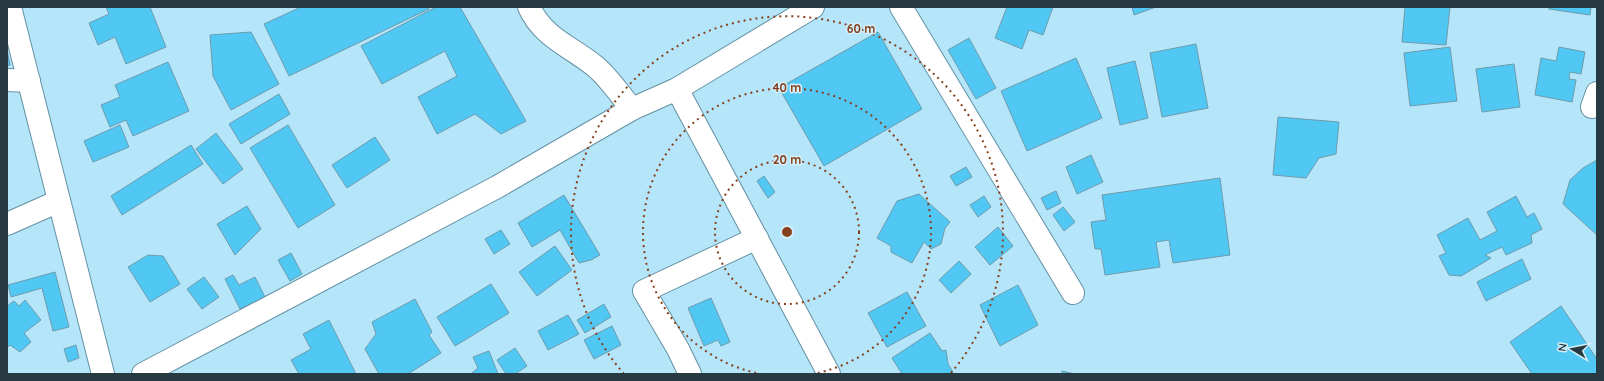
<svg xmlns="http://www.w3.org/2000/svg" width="1604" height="381" font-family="Quicksand,sans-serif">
  <rect width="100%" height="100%" fill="#b5e5f9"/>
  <g fill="#51c8f3" stroke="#6d9bad">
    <path d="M106,7H150L166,47L126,64L115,37L98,45L89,23L109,14Z"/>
    <path d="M301,7H428L429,9L289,76L264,24Z"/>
    <path d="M436,7H460L526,121L501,134L475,114L437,134L418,97L457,76L445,51L382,84L361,46Z"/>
    <path d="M1007,7H1053L1043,35L1029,30L1022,49L995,38Z"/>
    <path d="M1132,7H1156L1134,15Z"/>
    <path d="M1405,7H1450L1446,45L1402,42Z"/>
    <path d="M1549,7H1591L1590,15L1549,9Z"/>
    <path d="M251,32L279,84L231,110L213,76L210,35Z"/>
    <path d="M878,32L922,109L824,166L779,88Z"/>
    <path d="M969,38L996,88L976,99L948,50Z"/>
    <path d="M1196,44L1208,108L1162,117L1150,53Z"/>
    <path d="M1450,47L1457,101L1410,106L1404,53Z"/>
    <path d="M1559,47L1585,52L1581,74L1570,72L1569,79L1576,80L1572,102L1535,95L1541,58L1556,61Z"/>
    <path d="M7,50L10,65L7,66Z"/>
    <path d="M1076,58L1102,118L1027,151L1001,91Z"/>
    <path d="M1135,61L1148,118L1120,125L1107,68Z"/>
    <path d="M168,62L189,111L133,136L126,120L110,127L101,105L120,97L115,85Z"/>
    <path d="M1514,64L1520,107L1482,112L1476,69Z"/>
    <path d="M279,94L290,114L241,144L229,124Z"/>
    <path d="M1278,117L1339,122L1336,154L1319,158L1306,178L1273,175Z"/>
    <path d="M120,125L129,147L93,162L84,141Z"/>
    <path d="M288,125L335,205L298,228L250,148Z"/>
    <path d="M216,133L243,169L223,184L196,149Z"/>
    <path d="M375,137L390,160L347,188L332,165Z"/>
    <path d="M191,145L203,164L122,215L111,196Z"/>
    <path d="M1091,155L1103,182L1077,194L1066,167Z"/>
    <path d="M1597,160V235L1563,204L1570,180L1583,168Z"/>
    <path d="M966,167L972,177L956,186L950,176Z"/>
    <path d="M764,176L775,192L768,198L757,181Z"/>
    <path d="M1220,178L1230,255L1173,263L1169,240L1156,242L1160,267L1105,275L1101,249H1095L1091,222L1106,220L1102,195Z"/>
    <path d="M1056,191L1061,203L1047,210L1041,198Z"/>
    <path d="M919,194L950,222L945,228L941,244L931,249L924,242L912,263L891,252V246L877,238L897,201Z"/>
    <path d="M564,195L600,255L591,260L579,263L560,230L532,247L518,223Z"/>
    <path d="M984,196L991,207L978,217L970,205Z"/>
    <path d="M1516,196L1527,217L1534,213L1542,229L1531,235L1532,243L1506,255L1502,247L1485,255L1491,258L1461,276L1449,275L1439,256L1446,253L1437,235L1468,218L1480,240L1497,231L1487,212Z"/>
    <path d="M247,206L261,229L235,255L217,224Z"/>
    <path d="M1063,207L1075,222L1064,231L1053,215Z"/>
    <path d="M998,227L1013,246L990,265L975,247Z"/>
    <path d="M501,230L510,244L494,254L485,239Z"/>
    <path d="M555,246L572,270L537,296L519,272Z"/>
    <path d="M291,253L302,274L290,281L278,260Z"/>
    <path d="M148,255L163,256L180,284L150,302L128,267Z"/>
    <path d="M1522,259L1531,279L1486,301L1477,282Z"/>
    <path d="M959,261L971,274L951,293L939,280Z"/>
    <path d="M55,272L69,327L53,331L42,288L11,297L8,285Z"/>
    <path d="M233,275L239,285L255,277L265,297L240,309L225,279Z"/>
    <path d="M204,277L219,297L202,309L187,289Z"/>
    <path d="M491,284L509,313L455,346L437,317Z"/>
    <path d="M1018,285L1038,325L1000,346L980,305Z"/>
    <path d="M907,292L926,326L887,347L868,313Z"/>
    <path d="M711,298L730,342L721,346L718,340L704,346L688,308Z"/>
    <path d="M415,299L432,332L429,335L441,353L408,374H379L365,349L376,334L372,322Z"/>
    <path d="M25,300L41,320L24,333L31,342L20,352L10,345L7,348V306L14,301L19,306Z"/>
    <path d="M604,304L611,317L585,333L577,320Z"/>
    <path d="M1561,306L1597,359V374H1532L1510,342Z"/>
    <path d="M568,315L579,334L548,350L538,331Z"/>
    <path d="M329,320L356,374H299L291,360L311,349L303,334Z"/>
    <path d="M612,326L621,345L594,359L584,340Z"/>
    <path d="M930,333L942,351L946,350L948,364L953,372L951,374H902L892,358Z"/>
    <path d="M76,345L79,358L68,362L64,349Z"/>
    <path d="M515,348L527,366L515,374H506L497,360Z"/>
    <path d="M489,351L498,374H472V373L478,368L473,357Z"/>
    <path d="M1062,371L1075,374H1062Z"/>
  </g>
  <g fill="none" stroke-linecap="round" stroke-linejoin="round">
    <g stroke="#6491a3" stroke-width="24">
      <g id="minor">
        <path d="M10,7L103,374"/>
        <path d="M529,7C543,38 572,47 596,67C609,78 621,96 632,109"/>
        <path d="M901,7L1073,293"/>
        <path d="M7,80L29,81"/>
        <path d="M677,89L829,374"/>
        <path d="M1592,107L1597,93"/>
        <path d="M7,224L59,201"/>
        <path d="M143,374L497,187L632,109L677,89L813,7"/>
        <path d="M690,374L678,349L644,291L757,238"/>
      </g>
    </g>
    <use href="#minor" stroke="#fff" stroke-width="22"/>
  </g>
  <g fill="none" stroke="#86401c" stroke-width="2" stroke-dasharray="2 4">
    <circle cx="787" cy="232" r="72"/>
    <path d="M762 374A144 144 0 1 1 812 374"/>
    <path d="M624 374A216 216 0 1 1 950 374"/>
  </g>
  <circle cx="787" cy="232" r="6" fill="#86401c" stroke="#d3effb" stroke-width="2"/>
  <g font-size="12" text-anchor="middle" font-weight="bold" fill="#86401c" stroke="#d3effb" stroke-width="3" stroke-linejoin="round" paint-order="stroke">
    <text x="861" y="33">60 m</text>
    <text x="787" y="92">40 m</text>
    <text x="787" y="164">20 m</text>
  </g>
  <rect width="1604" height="381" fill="none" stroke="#273a42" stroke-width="16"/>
  <g transform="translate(1572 349) rotate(280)" stroke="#d3effb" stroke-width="3" paint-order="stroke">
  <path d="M0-3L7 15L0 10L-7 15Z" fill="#273a42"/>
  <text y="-6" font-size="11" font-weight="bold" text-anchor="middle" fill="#273a42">N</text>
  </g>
</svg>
